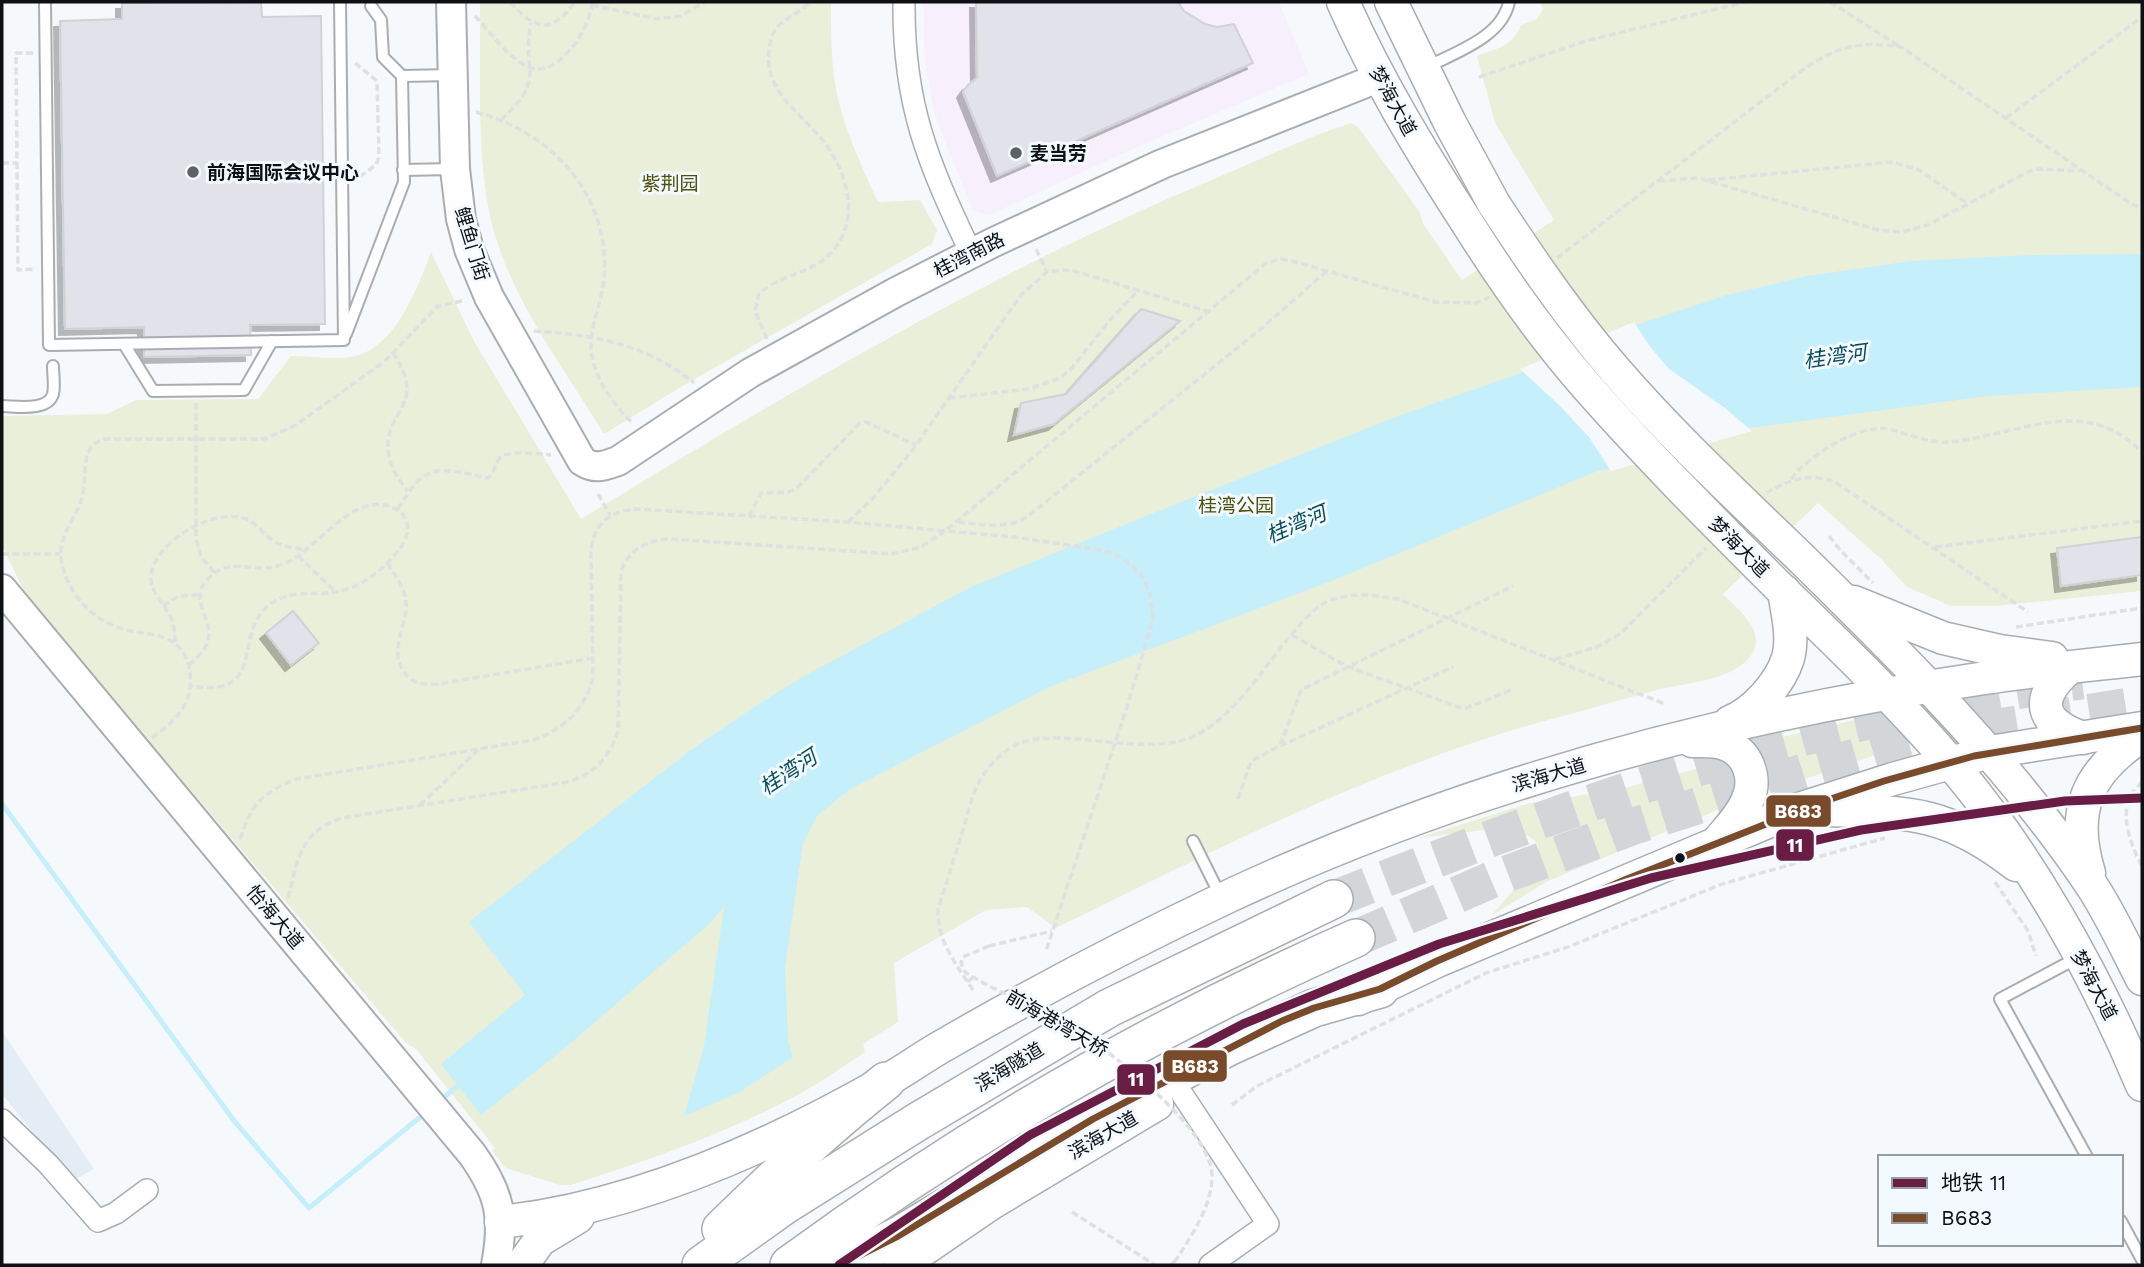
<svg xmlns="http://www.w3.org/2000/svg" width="2144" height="1267" font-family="'Work Sans','Noto Sans SC',sans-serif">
  <defs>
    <filter id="shadow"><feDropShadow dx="-6" dy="6" stdDeviation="0" flood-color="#0004"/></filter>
  </defs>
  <rect width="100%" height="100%" fill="#f6f9fc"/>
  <path fill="#f7f0fc" d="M923,2H1279L1309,74L1126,152L990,215L973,211L943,137L933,108L925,62Z"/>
  <path fill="#e4edf5" d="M2,1031L94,1169L72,1181L2,1094Z"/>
  <g fill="#eaefd9">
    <path d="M480,2H831C831,29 831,57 835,84C842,124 861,165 878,202L920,200L937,230L932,244L686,384L604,434C565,370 515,305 494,232C475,163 481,73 480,2Z"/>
    <path d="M1540,2H2142V591L1996,606H1951L1907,587L1881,559L1818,503L1723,594C1739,611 1770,633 1749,658C1730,680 1692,682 1665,688C1626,698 1587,710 1548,720C1376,767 1215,850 1056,928L1027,907L986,910L894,963L898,1022L863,1044L865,1052C841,1068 817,1085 792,1098C722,1135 647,1161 571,1185H560L506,1168L492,1151L495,1148L416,1049L406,1043L61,638L24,591L2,545V416L107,414L136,400L258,399L291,356C310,356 333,360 351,357C395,350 418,287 431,252L474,341L581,519C786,394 992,271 1214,179C1259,160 1304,138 1351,123L1358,127L1419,211L1424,225L1462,280L1554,220L1495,123L1477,56C1497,48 1512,47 1521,25L1537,19L1543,9Z"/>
    <path d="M1863,718L1881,737L1884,752L1770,791C1771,770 1763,758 1747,745Z"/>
    <path d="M1730,760L1742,764L1732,804L1546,882L1491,916L1529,872L1539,851L1538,844L1529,836L1492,829L1418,838L1530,803L1616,790Z"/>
  </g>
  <path fill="#c4effb" d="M2142,254V387L1987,396L1751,428L1595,472L1334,580L1049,687L850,789L817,816L803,843L785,967L788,1040L793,1057L738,1093L684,1116L704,1046L724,907L709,924L566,1047L481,1115L441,1064L525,995L469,922L691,750L754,707L806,675L969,588L1136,520L1393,418L1518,374L1636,325L1727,295L1807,276L1912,261L2031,255Z"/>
  <path fill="#f6f9fc" d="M1634,322L1648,344L1669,369L1725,408L1752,431L1611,471L1589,437L1559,405L1520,369Z"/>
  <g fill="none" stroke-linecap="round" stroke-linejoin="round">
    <g stroke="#c4effb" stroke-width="5">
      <path d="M2,804L235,1122L309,1208L425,1113"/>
      <path d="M438,1102L463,1082"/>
    </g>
  </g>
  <g fill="#e2e2ea" stroke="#d1d2d6" stroke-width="2" filter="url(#shadow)">
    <path d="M261,2L262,17L321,16L325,324L250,325L251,355L144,357V327L65,329L60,21L122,19V3Z"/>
    <path d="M976,2H1178L1184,11L1205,24L1217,27L1234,24L1253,63L997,176L963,92L968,85L977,78Z"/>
    <path d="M1141,309L1180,321L1054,424L1014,435L1021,403L1066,394Z"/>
    <path d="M2142,537V575L2061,586L2057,548Z"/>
    <path d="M293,611L319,643L291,665L266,633Z"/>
  </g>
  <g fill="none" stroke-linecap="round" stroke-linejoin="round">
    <g stroke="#d3d6d9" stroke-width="37" stroke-dasharray="37 18" stroke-linecap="butt">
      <path d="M1334,899C1576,803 1823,715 2082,681"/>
      <path d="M1356,938L1496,878L1637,825L1804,772L1911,741L2142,704"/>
    </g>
    <g stroke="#aaadaf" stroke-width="14">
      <g id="lane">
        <path d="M45,2L49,345L344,340L340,2"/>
        <path d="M371,6L381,20L383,57L402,76L452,75"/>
        <path d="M1427,67C1456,52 1502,37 1509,2"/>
        <path d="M403,170L453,169"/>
        <path d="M346,334L404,182L402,76"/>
        <path d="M124,344L153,391L244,390L272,341"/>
        <path d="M2,406C15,406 48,412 53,394C55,386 53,375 53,366"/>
        <path d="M1193,841L1221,897"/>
        <path d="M2079,957L2000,999L2087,1157"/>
        <path d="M2121,1221L2142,1260"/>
      </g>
    </g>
    <g stroke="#aaadaf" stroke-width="24">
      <g id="street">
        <path d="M904,2C903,104 928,163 971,253"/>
        <path d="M1180,1091L1268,1224L1210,1265"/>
        <path d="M2,1120L48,1164L98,1221L116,1213L147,1190"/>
      </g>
    </g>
    <g stroke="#aaadaf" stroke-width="32">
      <g id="secondary">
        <path d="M451,2L455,169L461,219L469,249L489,297L582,461C595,470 604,466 618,461L750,373L896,292L992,243L1162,164L1378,78"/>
        <path d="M2,589L472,1154C500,1193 505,1218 496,1265"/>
      </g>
    </g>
    <g stroke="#aaadaf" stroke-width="35">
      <g id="primary">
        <path d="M1343,2C1377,79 1420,150 1466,221"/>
        <path d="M1391,2L1450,123L1494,204"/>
        <path d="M1803,560C1907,662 2010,764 2092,886C2111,915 2126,948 2142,979"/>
        <path d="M1777,585C1836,642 1895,699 1949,761C2028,853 2095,973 2142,1085"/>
        <path d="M1854,602L1943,638L2000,651L2052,658"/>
        <path d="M2069,668C2034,698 2039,723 2083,738"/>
        <path d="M1730,722C1754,712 1780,684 1788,658C1794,637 1787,612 1784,591"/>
        <path d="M1692,741C1703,741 1715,740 1725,744C1748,752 1757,778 1748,799C1742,815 1729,828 1719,840"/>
        <path d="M1822,810C1907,812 1946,810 2016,865"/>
        <path d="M2089,873C2070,811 2087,771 2142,736"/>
        <path d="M1358,999L1437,961L1796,810L1893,779L1990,752L2142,728"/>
        <path d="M501,1222C633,1208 772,1146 886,1081C907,1069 926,1055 946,1044C1038,991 1132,942 1227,897C1466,785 1725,716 1985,678C2037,670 2090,665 2142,659"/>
        <path d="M522,1265L540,1240L578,1217"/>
        <path d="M901,1265L990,1204L1157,1104"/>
      </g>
    </g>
    <g stroke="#aaadaf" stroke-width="40">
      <g id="highway">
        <path d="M721,1229C774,1177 828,1127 886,1081"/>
        <path d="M701,1265L785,1205L917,1122L1109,1008L1334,899"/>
        <path d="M789,1265C965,1136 1156,1026 1356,938"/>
        <path d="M840,1265L898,1236L1093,1119L1228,1047L1314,1008L1380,989"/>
      </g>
    </g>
    <g stroke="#dee0e1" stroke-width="3.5" stroke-dasharray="7 3.5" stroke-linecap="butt">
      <path d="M510,2C535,30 551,35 575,2"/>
      <path d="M1830,2L1899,46"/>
      <path d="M592,5L657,19L680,16L705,2"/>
      <path d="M475,16C490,32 506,55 526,66C557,82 591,28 592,2"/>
      <path d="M33,53H16L18,270L36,269"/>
      <path d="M355,63L377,81L379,157L376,165L355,180"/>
      <path d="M1479,77L1589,40L1746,2"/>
      <path d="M476,112C552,132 611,196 604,278C602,304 587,331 592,357C597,383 615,405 633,424"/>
      <path d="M2006,118L2142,17"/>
      <path d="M501,120C548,77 521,73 531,23"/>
      <path d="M2,163H17"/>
      <path d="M1708,180L1893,162L1919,170L1968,204"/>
      <path d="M1659,181L1698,178L1879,230L1901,232L1928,225L2028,172L2038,169L2080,171"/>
      <path d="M1036,249L1047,272"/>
      <path d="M1557,258L1801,71C1835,47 1859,40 1901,47L2130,203L2142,209"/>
      <path d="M534,331C595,335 646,344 694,383"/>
      <path d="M767,339L755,311L759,294C780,274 811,275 832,252C862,218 847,168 819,136C793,107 757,83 772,37C778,18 798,16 810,2"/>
      <path d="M393,352C399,364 407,375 407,389C407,400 400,411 395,420C381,446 389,470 408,491"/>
      <path d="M949,398L1029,389L1060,378L1072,368L1109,321L1138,291"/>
      <path d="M196,403V539L201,557L215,573"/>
      <path d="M1791,479C1808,456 1858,424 1888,429C1907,433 1930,444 1950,442C2021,435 2083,393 2142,452"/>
      <path d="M1766,493C1790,479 1809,473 1835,482L2028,612"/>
      <path d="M598,494L610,515"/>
      <path d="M398,509C425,462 438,467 487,478C496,473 493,466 499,459C506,449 539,454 551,455"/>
      <path d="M749,516L761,493L790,492L796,489L860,423L866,422L916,445"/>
      <path d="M848,522L873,498L911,452L1021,295L1047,272L1063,270L1074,271L1210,312"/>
      <path d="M958,522C981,524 1006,530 1027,517L1262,328L1327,271"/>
      <path d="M1829,536L1840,550L1873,583"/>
      <path d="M1935,547L2142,521"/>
      <path d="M2,554H60"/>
      <path d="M298,556L336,592"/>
      <path d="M387,563C395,576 405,587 406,603C408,626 388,649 404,672C412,684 424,685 438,684L593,658"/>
      <path d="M163,606L179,596L199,595"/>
      <path d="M2016,627L2142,608"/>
      <path d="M1292,635L1346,666L1464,709L1511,690"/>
      <path d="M175,642C175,633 174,624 170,616C164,604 151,593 151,578C151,544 214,506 246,519C257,523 264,536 275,542C284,547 296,548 306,550"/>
      <path d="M1555,659L1597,647L1620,634L1706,548"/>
      <path d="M189,665C197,658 206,650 208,640C214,619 188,601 207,580C231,554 252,575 281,565C318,552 351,489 394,508C401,511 405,516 407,523C410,535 402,547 394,556C376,576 354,592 326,593C310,594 295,592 279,599C225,624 275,699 191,686"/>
      <path d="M152,738C175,721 194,704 190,673C189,661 183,649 173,642C160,633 142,634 127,630C97,623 73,600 64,571C51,534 82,519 84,486C86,467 82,444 105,439H265L296,425L385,361L438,306L462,301"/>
      <path d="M1280,746L1453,667"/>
      <path d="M2142,782C2139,786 2133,791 2131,795C2119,818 2132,846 2142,867"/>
      <path d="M420,805L478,750"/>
      <path d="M240,839C251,804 263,792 297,779L533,740C565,729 584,710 593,678L591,551C594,524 609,511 636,509L848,522L945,531L1265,264L1279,259L1292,261L1435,302L1476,303L1490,297"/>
      <path d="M1995,882L2028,931L2036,956"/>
      <path d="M288,898C298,860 299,832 342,818L568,782C594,774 610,757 618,731L621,573C627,550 648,539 671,539L892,554L921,547L945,531L1015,537L1101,550L1118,556L1132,565L1141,574L1150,594L1153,617L1149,633L1127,707L1046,951"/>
      <path d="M989,946L1052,931"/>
      <path d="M968,982L973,977"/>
      <path d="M973,990C957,966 936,939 938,909C947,882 955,854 964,827C968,812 972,796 979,782C985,770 997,758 1007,750C1051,718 1146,764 1200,733C1236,713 1261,671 1287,640C1300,625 1314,605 1334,599C1355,592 1377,596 1398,599L1665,704"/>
      <path d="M1232,1105L1257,1086L1486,973L1568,947L1722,884L1885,838"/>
      <path d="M1072,1212L1155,1265"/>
      <path d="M1171,1265L1176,1260"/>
    </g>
    <use href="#lane" stroke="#fefeff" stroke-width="10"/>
    <use href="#street" stroke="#fefeff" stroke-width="21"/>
    <use href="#secondary" stroke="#fefeff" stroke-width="28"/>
    <use href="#primary" stroke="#fefeff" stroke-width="32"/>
    <use href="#highway" stroke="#fefeff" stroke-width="37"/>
    <g stroke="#aaadaf" stroke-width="35" stroke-linecap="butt">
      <g id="primary-bridge">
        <path d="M1494,204C1532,262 1571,319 1616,371C1674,438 1740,499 1803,560"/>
        <path d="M1466,221C1503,280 1543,337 1589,389C1649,457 1713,521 1777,585"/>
      </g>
    </g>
    <g stroke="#dee0e1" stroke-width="3.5" stroke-dasharray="7 3.5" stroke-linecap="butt">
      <path d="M1238,799L1251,761L1280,746L1301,690L1513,586"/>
      <path d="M989,946L963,957L961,963L965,972C996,992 1032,1005 1065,1023C1104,1046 1215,1130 1212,1178C1211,1208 1191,1236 1176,1260"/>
    </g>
    <use href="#primary-bridge" stroke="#fefeff" stroke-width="32"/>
    <g stroke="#f3faff" stroke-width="12">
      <path id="bus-1" d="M840,1265L898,1236L1093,1119L1282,1021L1314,1008L1380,989L1437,961L1627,879L1819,803L1884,781L1974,756L2142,728"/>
    </g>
    <use href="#bus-1" stroke="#7a4b2a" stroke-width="7"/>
    <g stroke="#f3faff" stroke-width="14">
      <path id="metro-1" d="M839,1265L1030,1135L1243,1024L1439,944L1651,878L1861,830L2065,801L2142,798"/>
    </g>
    <use href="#metro-1" stroke="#6a1d44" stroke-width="9"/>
  </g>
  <g fill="#5f6265" stroke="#f3faff" stroke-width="2.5">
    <circle cx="1016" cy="153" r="7"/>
    <circle cx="193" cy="172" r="7"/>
  </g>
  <circle fill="#0e1114" stroke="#f3faff" stroke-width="2.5" cx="1680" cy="858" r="6"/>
  <g text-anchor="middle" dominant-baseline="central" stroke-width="6" stroke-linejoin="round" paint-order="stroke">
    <g font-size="19" fill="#0e1114" stroke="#f3faff">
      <text transform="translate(1393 101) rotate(61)">梦海大道</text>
      <text transform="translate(472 244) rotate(73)">鲤鱼门街</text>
      <text transform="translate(969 255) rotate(-27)">桂湾南路</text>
      <text transform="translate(1739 547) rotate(45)">梦海大道</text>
      <text transform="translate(1549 775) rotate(-16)">滨海大道</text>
      <text transform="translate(275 917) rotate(50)">怡海大道</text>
      <text transform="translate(2094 985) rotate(62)">梦海大道</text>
      <text transform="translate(1057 1023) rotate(30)">前海港湾天桥</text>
      <text transform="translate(1009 1067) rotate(-31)">滨海隧道</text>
      <text transform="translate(1103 1135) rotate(-30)">滨海大道</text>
    </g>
    <g font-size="19" font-weight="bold" fill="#0e1114" stroke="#f3faff" text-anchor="start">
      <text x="1030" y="153">麦当劳</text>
      <text x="207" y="172">前海国际会议中心</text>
    </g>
    <g font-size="19" fill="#4c510a" stroke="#f3faff">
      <text x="670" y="183">紫荆园</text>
      <text x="1236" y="505">桂湾公园</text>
    </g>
    <g font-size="21" font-style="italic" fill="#084d5b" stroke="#f3faff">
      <text transform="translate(1835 356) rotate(-8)">桂湾河</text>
      <text transform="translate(1296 524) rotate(-23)">桂湾河</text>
      <text transform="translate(788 772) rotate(-33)">桂湾河</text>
    </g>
  </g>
  <g stroke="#f3faff" stroke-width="2.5">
    <rect x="1765" y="794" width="67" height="34" rx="7" fill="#7a4b2a"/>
    <rect x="1775" y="828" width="40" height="34" rx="7" fill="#6a1d44"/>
    <rect x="1162" y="1049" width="66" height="34" rx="7" fill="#7a4b2a"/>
    <rect x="1116" y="1063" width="40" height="33" rx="7" fill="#6a1d44"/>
  </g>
  <g font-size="19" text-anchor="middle" font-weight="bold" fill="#fff">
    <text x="1798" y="818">B683</text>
    <text x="1795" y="852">11</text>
    <text x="1195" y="1073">B683</text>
    <text x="1136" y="1086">11</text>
  </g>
  <rect width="2144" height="1267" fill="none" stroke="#0e1114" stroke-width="7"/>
  <rect x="1878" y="1155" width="245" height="91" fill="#f3faff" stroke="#979da1" stroke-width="2"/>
  <rect x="1892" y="1178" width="35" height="10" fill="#6a1d44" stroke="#979da1" stroke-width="2"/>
  <text x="1941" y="1190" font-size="21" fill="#0e1114">地铁 11</text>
  <rect x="1892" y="1213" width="35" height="10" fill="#7a4b2a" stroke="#979da1" stroke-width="2"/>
  <text x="1941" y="1225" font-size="21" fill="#0e1114">B683</text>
</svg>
